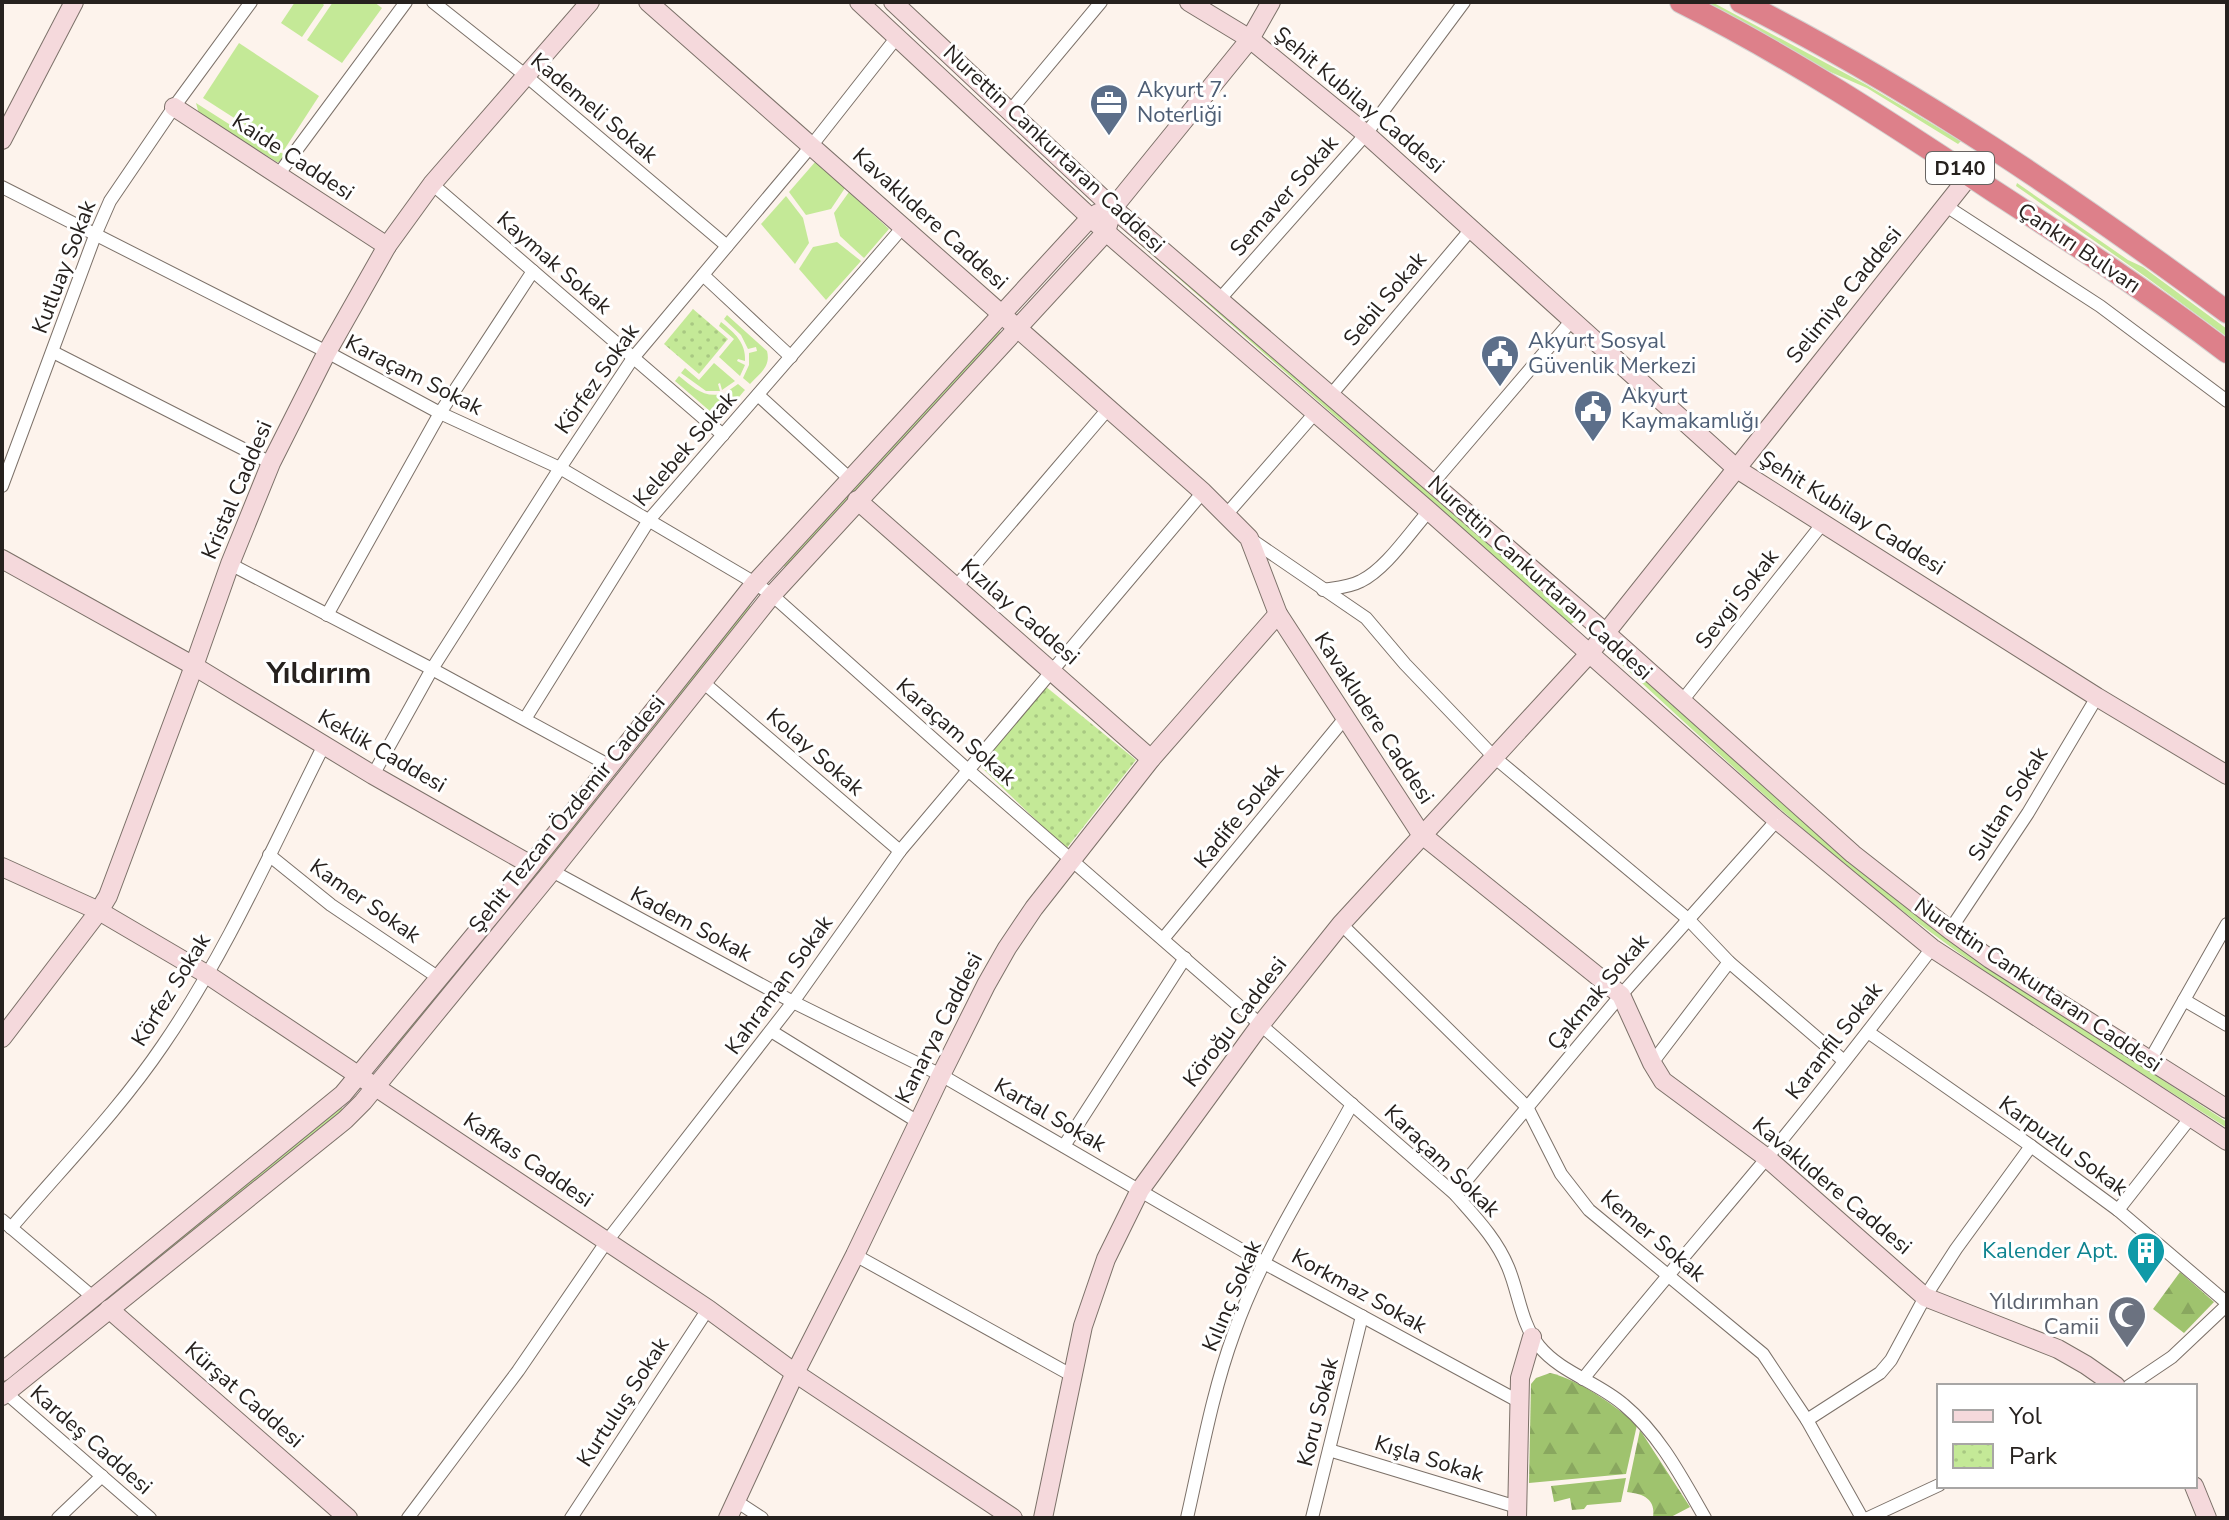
<svg xmlns="http://www.w3.org/2000/svg" width="2229" height="1520" font-family="'Nunito Sans',sans-serif">
  <defs>
    <pattern id="forest-firs" width="22" height="20" patternUnits="userSpaceOnUse" patternTransform="scale(2)"><rect width="22" height="20" fill="#9fc36e"/><path d="M5 1l3.5 6h-7zM16 11l3.5 6h-7z" fill="#89a75f"/></pattern>
    <pattern id="park-dots" width="8" height="8" patternUnits="userSpaceOnUse" patternTransform="scale(2)"><rect width="8" height="8" fill="#c4e997"/><path d="M2 2h.1M6 6h.1" fill="none" stroke="#a8c882" stroke-width="1.8" stroke-linecap="round"/></pattern>
  </defs>
  <rect width="100%" height="100%" fill="#fdf3ec"/>
  <g fill="#c4e997">
    <path d="M295,2H321L324,5L302,37L281,23Z"/>
    <path d="M333,2H374L382,8L342,63L307,40Z"/>
    <path d="M1697,2H1712L1865,84L1961,141L1958,144L1867,88L1819,67Z"/>
    <path d="M239,43L319,96L284,150L203,98Z"/>
    <path d="M196,103L276,154L280,152L285,155L279,162H277L199,114Z"/>
    <path d="M816,161L845,188L831,209L806,215L789,192Z"/>
    <path d="M2017,183L2128,260L2143,267L2227,329V337L2146,277L2016,186Z"/>
    <path d="M849,192L889,229L864,258L840,236L834,213Z"/>
    <path d="M786,196L803,218L809,243L795,264L761,224Z"/>
    <path d="M1129,227L1575,621L1571,624L1125,231Z"/>
    <path d="M837,242L861,261L826,300L799,269L813,247Z"/>
    <path d="M727,315L767,351C771,367 760,373 750,384L743,378L749,365V353L757,351L756,347L748,349L741,335L724,319Z"/>
    <path d="M721,322C735,333 746,343 745,361L738,359L737,361L745,365L740,376L719,357L734,339L719,326Z"/>
    <path d="M999,330L1001,333L785,567L783,564Z"/>
    <path d="M714,363L735,381L722,390L720,383L718,384L720,391H706L681,373L685,368L699,380Z"/>
    <path d="M679,376C693,387 703,398 722,394L725,400L727,399L725,393L738,384L745,390C735,401 726,416 711,412L675,381Z"/>
    <path d="M749,605L752,607L621,774L388,1060L385,1058L620,770Z"/>
    <path d="M1621,659L1820,837L1948,940L2227,1122V1128C2127,1063 2024,1002 1929,931C1819,849 1719,754 1618,661Z"/>
    <path d="M341,1106L343,1110L2,1387V1382Z"/>
  </g>
  <g fill="url(#forest-firs)">
    <path d="M2180,1272L2214,1302L2184,1333L2153,1309Z"/>
    <path d="M1550,1373C1578,1379 1616,1406 1637,1425L1626,1474L1529,1483L1531,1384L1536,1378Z"/>
    <path d="M1640,1430L1690,1507L1669,1518H1653C1656,1499 1644,1494 1627,1492Z"/>
    <path d="M1626,1478L1621,1502L1587,1505L1584,1509L1572,1510L1570,1498L1554,1502L1551,1486Z"/>
  </g>
  <g fill="url(#park-dots)">
    <path d="M693,309L728,339L699,374L664,344Z"/>
    <path d="M1045,686L1136,760L1066,849L978,764Z"/>
  </g>
  <g fill="none" stroke-linecap="round" stroke-linejoin="round">
    <g stroke="#7c7169" stroke-width="14">
      <g id="street">
        <path d="M433,2L525,75L727,246"/>
        <path d="M1010,111L1101,2"/>
        <path d="M278,175L406,2"/>
        <path d="M432,184L723,435"/>
        <path d="M2,187L327,352L440,413L560,468L755,583L772,595L968,770L1455,1194C1475,1217 1496,1238 1508,1267C1519,1293 1521,1324 1539,1346C1561,1373 1598,1382 1624,1405C1660,1435 1682,1478 1705,1518"/>
        <path d="M1946,206L2100,306L2227,401"/>
        <path d="M703,275L791,357"/>
        <path d="M1219,300L1366,134L1464,2"/>
        <path d="M53,352L271,463"/>
        <path d="M758,395L850,479"/>
        <path d="M1330,396L1472,228"/>
        <path d="M1432,484L1573,319"/>
        <path d="M2,486L96,233L110,201L174,107L251,2"/>
        <path d="M1226,515L1315,413"/>
        <path d="M1249,538L1366,618L1405,664L1494,757L1688,919L1729,962L1844,1061"/>
        <path d="M230,564L432,669L610,766"/>
        <path d="M955,588L1108,409"/>
        <path d="M1323,590C1336,588 1350,587 1361,581C1386,569 1410,532 1429,511"/>
        <path d="M327,615L440,413L533,271"/>
        <path d="M704,683L900,851"/>
        <path d="M1682,701L1823,523"/>
        <path d="M525,719L649,520L903,227"/>
        <path d="M373,775L432,669L560,468L633,358L812,145L897,37"/>
        <path d="M269,855L331,905L439,978"/>
        <path d="M552,871L793,1002L941,1075L1264,1263L1518,1401"/>
        <path d="M1341,924L1527,1107L1561,1174L1589,1210L1763,1354L1807,1420L1862,1518"/>
        <path d="M1950,930L2028,813L2097,697"/>
        <path d="M1163,939L1345,718"/>
        <path d="M2184,1000L2227,1025"/>
        <path d="M771,1031L918,1122"/>
        <path d="M1868,1032L2031,1146L2118,1210L2227,1303"/>
        <path d="M2150,1060L2227,924"/>
        <path d="M1652,1063L1729,962"/>
        <path d="M1064,1146L1185,958"/>
        <path d="M1455,1194L1621,995L1777,820"/>
        <path d="M2118,1210L2191,1117"/>
        <path d="M2,1220L94,1298"/>
        <path d="M11,1228C62,1168 119,1110 163,1045C227,952 273,846 324,745"/>
        <path d="M855,1255L1073,1376"/>
        <path d="M1583,1379C1643,1304 1705,1232 1766,1159C1823,1090 1878,1019 1932,948"/>
        <path d="M2129,1386L2172,1357L2227,1305"/>
        <path d="M6,1393L150,1518"/>
        <path d="M1807,1420L1880,1373L1891,1360L1925,1297L1956,1249L2031,1146"/>
        <path d="M1329,1450L1517,1507"/>
        <path d="M736,1501L762,1518"/>
        <path d="M58,1518L102,1476"/>
        <path d="M408,1518L518,1371L607,1241L793,1002L900,851L1203,492"/>
        <path d="M571,1518L708,1309"/>
        <path d="M1187,1518C1201,1457 1212,1393 1234,1333C1262,1253 1311,1179 1352,1104"/>
        <path d="M1312,1518L1362,1316"/>
        <path d="M1868,1518L1939,1485"/>
      </g>
    </g>
    <g stroke="#7c7169" stroke-width="20">
      <g id="secondary">
        <path d="M648,2L1203,492L1249,538L1278,614L1421,834L1621,995L1652,1063L1663,1081L1767,1158L1925,1297L2058,1349L2086,1365L2116,1386"/>
        <path d="M859,2L1106,232L1429,511L1777,820L1859,888L1932,948L2227,1141"/>
        <path d="M893,2L1113,208L1606,633L1853,854L1950,930L1990,959L2227,1109"/>
        <path d="M1189,2L1250,39L1366,134L1737,469L2097,697L2227,775"/>
        <path d="M174,107L387,246"/>
        <path d="M2,140L74,2"/>
        <path d="M857,500L1151,759"/>
        <path d="M2,559L194,666L373,775L531,865"/>
        <path d="M2,867L99,911L208,975L708,1309L795,1373L1013,1518"/>
        <path d="M2,1038L99,911L108,896L194,666L230,564L271,463L327,352L387,246L432,184L590,2"/>
        <path d="M109,1309L348,1518"/>
        <path d="M2,1372L343,1094L497,908L755,583L1090,218L1098,213"/>
        <path d="M2,1396L345,1120L363,1102L552,871L772,595L1106,232L1113,208L1250,39L1271,2"/>
        <path d="M2194,1486L2207,1518"/>
        <path d="M728,1518L795,1373L855,1255L941,1075L986,985L1007,948L1034,908L1151,759L1278,614"/>
        <path d="M1043,1518L1083,1326L1106,1259L1140,1190L1261,1024L1341,924L1589,654L1970,175"/>
        <path d="M1517,1518L1520,1378L1532,1337"/>
      </g>
    </g>
    <g stroke="#d4d3d2" stroke-width="24">
      <g id="highway">
        <path d="M1681,2C1789,56 1892,124 1992,190C2072,242 2151,294 2227,352"/>
        <path d="M1741,2C1912,88 2073,198 2227,312"/>
      </g>
    </g>
    <use href="#street" stroke="#fff" stroke-width="12"/>
    <use href="#secondary" stroke="#f5d9dc" stroke-width="18"/>
    <use href="#highway" stroke="#dd808a" stroke-width="22"/>
  </g>
  <defs>
    <g id="office-pin" transform="scale(2)"><path d="M0 17L-7.5 6A9.5 9.5 0 1 1 7.5 6Z" fill="#5c6f8a" stroke="#fff"/><path d="M-6-3h4V-5.5h4V-3h4V5H-6ZM-1-4.5V-3h2v-1.5ZM-6 0V1H6V0Z" fill="#fff"/></g>
    <g id="civic-pin" transform="scale(2)"><path d="M0 17L-7.5 6A9.5 9.5 0 1 1 7.5 6Z" fill="#5c6f8a" stroke="#fff"/><path d="M-.6-6.5H3V-4.5H.6V-3L4-1V1h2V6H-6V1h2V-1L-.6-3ZM-1.2 2.5V6h2.4V2.5Z" fill="#fff"/></g>
    <g id="building-pin" transform="scale(2)"><path d="M0 17L-7.5 6A9.5 9.5 0 1 1 7.5 6Z" fill="#0f9aa8" stroke="#fff"/><path d="M-4-6H4V6H1V3H-1V6H-4ZM-2.5-4.3h1.7v1.8h-1.7ZM.8-4.3h1.7v1.8H.8ZM-2.5-1h1.7V.8h-1.7ZM.8-1h1.7V.8H.8Z" fill="#fff"/></g>
    <g id="mosque-pin" transform="scale(2)"><path d="M0 17L-7.5 6A9.5 9.5 0 1 1 7.5 6Z" fill="#6b7280" stroke="#fff"/><path d="M3.5-4.9A6 6 0 1 0 3.5 4.9A5 5 0 1 1 3.5-4.9Z" fill="#fff"/></g>
  </defs>
  <g fill-rule="evenodd">
    <use href="#office-pin" x="1109" y="103"/>
    <use href="#civic-pin" x="1500" y="354"/>
    <use href="#civic-pin" x="1593" y="409"/>
    <use href="#building-pin" x="2146" y="1251"/>
    <use href="#mosque-pin" x="2127" y="1315"/>
  </g>
  <g text-anchor="middle" dominant-baseline="central" stroke-width="6" stroke-linejoin="round" paint-order="stroke">
    <rect fill="#fff" stroke="#676462" stroke-width="2" x="1926" y="152" width="68" height="32" rx="6"/>
    <g font-size="20" font-weight="bold" fill="#26211e">
      <text x="1960" y="168">D140</text>
    </g>
    <g font-size="22" fill="#4e5e75" stroke="#fff" text-anchor="start">
      <text x="1137" y="90">Akyurt 7.<tspan x="1137" dy="25">Noterliği</tspan></text>
      <text x="1528" y="341">Akyurt Sosyal<tspan x="1528" dy="25">Güvenlik Merkezi</tspan></text>
      <text x="1621" y="396">Akyurt<tspan x="1621" dy="25">Kaymakamlığı</tspan></text>
    </g>
    <g font-size="22" fill="#26211e" stroke="#fff">
      <text transform="translate(1359 100) rotate(40)">Şehit Kubilay Caddesi</text>
      <text transform="translate(594 108) rotate(40)">Kademeli Sokak</text>
      <text transform="translate(1054 149) rotate(43)">Nurettin Cankurtaran Caddesi</text>
      <text transform="translate(293 157) rotate(33)">Kaide Caddesi</text>
      <text transform="translate(1284 196) rotate(-49)">Semaver Sokak</text>
      <text transform="translate(930 219) rotate(42)">Kavaklıdere Caddesi</text>
      <text transform="translate(2079 248) rotate(34)">Çankırı Bulvarı</text>
      <text transform="translate(554 263) rotate(41)">Kaymak Sokak</text>
      <text transform="translate(64 267) rotate(-69)">Kutluay Sokak</text>
      <text transform="translate(1844 295) rotate(-51)">Selimiye Caddesi</text>
      <text transform="translate(1385 299) rotate(-50)">Sebil Sokak</text>
      <text transform="translate(414 375) rotate(27)">Karaçam Sokak</text>
      <text transform="translate(597 379) rotate(-55)">Körfez Sokak</text>
      <text transform="translate(685 449) rotate(-49)">Kelebek Sokak</text>
      <text transform="translate(237 490) rotate(-67)">Kristal Caddesi</text>
      <text transform="translate(1852 513) rotate(32)">Şehit Kubilay Caddesi</text>
      <text transform="translate(1540 578) rotate(42)">Nurettin Cankurtaran Caddesi</text>
      <text transform="translate(1737 599) rotate(-52)">Sevgi Sokak</text>
      <text transform="translate(1020 612) rotate(41)">Kızılay Caddesi</text>
      <text transform="translate(1374 718) rotate(57)">Kavaklıdere Caddesi</text>
      <text transform="translate(956 732) rotate(41)">Karaçam Sokak</text>
      <text transform="translate(382 751) rotate(30)">Keklik Caddesi</text>
      <text transform="translate(815 752) rotate(41)">Kolay Sokak</text>
      <text transform="translate(2008 804) rotate(-58)">Sultan Sokak</text>
      <text transform="translate(567 814) rotate(-51)">Şehit Tezcan Özdemir Caddesi</text>
      <text transform="translate(1239 816) rotate(-51)">Kadife Sokak</text>
      <text transform="translate(365 901) rotate(35)">Kamer Sokak</text>
      <text transform="translate(691 924) rotate(28)">Kadem Sokak</text>
      <text transform="translate(779 985) rotate(-54)">Kahraman Sokak</text>
      <text transform="translate(2038 985) rotate(34)">Nurettin Cankurtaran Caddesi</text>
      <text transform="translate(171 990) rotate(-58)">Körfez Sokak</text>
      <text transform="translate(1598 992) rotate(-50)">Çakmak Sokak</text>
      <text transform="translate(1235 1022) rotate(-53)">Köroğu Caddesi</text>
      <text transform="translate(939 1028) rotate(-63)">Kanarya Caddesi</text>
      <text transform="translate(1834 1041) rotate(-52)">Karanfil Sokak</text>
      <text transform="translate(1050 1115) rotate(30)">Kartal Sokak</text>
      <text transform="translate(2063 1146) rotate(36)">Karpuzlu Sokak</text>
      <text transform="translate(528 1160) rotate(34)">Kafkas Caddesi</text>
      <text transform="translate(1442 1161) rotate(44)">Karaçam Sokak</text>
      <text transform="translate(1832 1186) rotate(40)">Kavaklıdere Caddesi</text>
      <text transform="translate(1653 1236) rotate(40)">Kemer Sokak</text>
      <text transform="translate(1359 1291) rotate(29)">Korkmaz Sokak</text>
      <text transform="translate(1232 1296) rotate(-67)">Kılınç Sokak</text>
      <text transform="translate(244 1395) rotate(41)">Kürşat Caddesi</text>
      <text transform="translate(623 1402) rotate(-57)">Kurtuluş Sokak</text>
      <text transform="translate(1318 1412) rotate(-76)">Koru Sokak</text>
      <text transform="translate(91 1440) rotate(41)">Kardeş Caddesi</text>
      <text transform="translate(1429 1459) rotate(17)">Kışla Sokak</text>
    </g>
    <g font-size="22" fill="#0d838f" stroke="#fff" text-anchor="end">
      <text x="2118" y="1251">Kalender Apt.</text>
    </g>
    <g font-size="22" fill="#5b616d" stroke="#fff" text-anchor="end">
      <text x="2099" y="1302">Yıldırımhan<tspan x="2099" dy="25">Camii</tspan></text>
    </g>
    <g font-size="30" font-weight="bold" fill="#26211e" stroke="#fff">
      <text x="319" y="673">Yıldırım</text>
    </g>
  </g>
  <rect width="2229" height="1520" fill="none" stroke="#26211e" stroke-width="8"/>
  <rect x="1937" y="1384" width="260" height="104" fill="#ffffff" stroke="#a8a6a5" stroke-width="2"/>
  <rect x="1953" y="1410" width="40" height="12" fill="#f5d9dc" stroke="#a8a6a5" stroke-width="2"/>
  <text x="2009" y="1424" font-size="24" fill="#26211e">Yol</text>
  <rect x="1953" y="1444" width="40" height="24" fill="url(#park-dots)" stroke="#a8a6a5" stroke-width="2"/>
  <text x="2009" y="1464" font-size="24" fill="#26211e">Park</text>
</svg>
